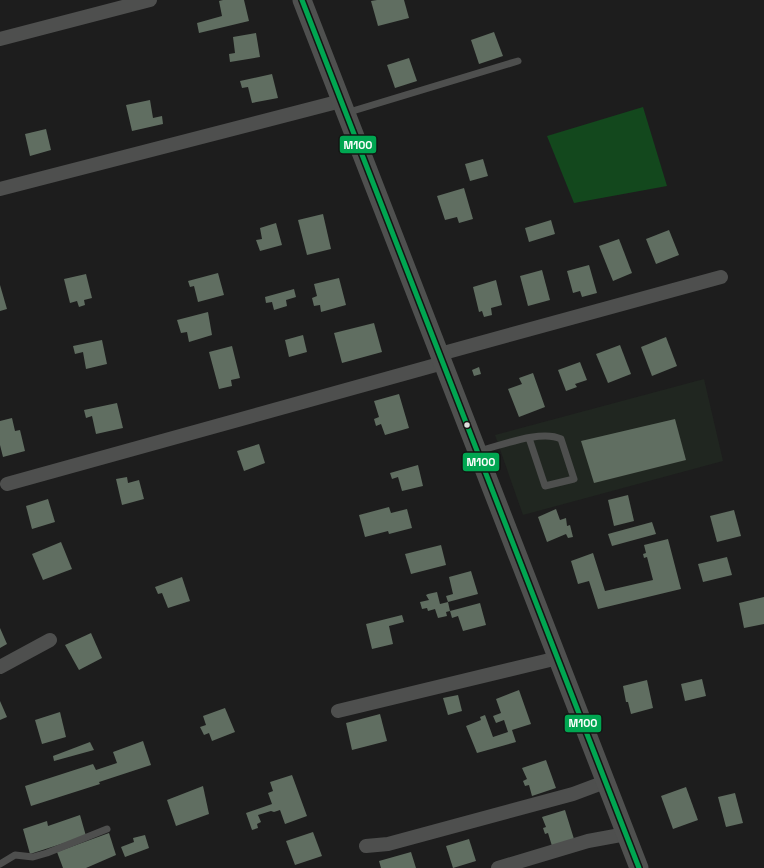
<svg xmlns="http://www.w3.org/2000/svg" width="764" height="868" font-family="'Space Grotesk',sans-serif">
  <rect width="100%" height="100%" fill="#1d1d1d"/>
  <path fill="#202620" d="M704,379L723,461L523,515L495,435Z"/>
  <path fill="#13481d" d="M643,107L667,186L574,203L547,136Z"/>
  <g fill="#606e61">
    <path d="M223,0H244L249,21L199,33L197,23L222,16L219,1Z"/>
    <path d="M377,0H404L409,18L378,26L371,1Z"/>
    <path d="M494,32L503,56L479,64L471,40Z"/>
    <path d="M256,33L260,57L230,62L229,54L235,53L233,37Z"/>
    <path d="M409,58L417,81L395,88L387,65Z"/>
    <path d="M272,74L278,98L252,103L248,87L242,88L240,81Z"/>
    <path d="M150,100L153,118L162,116L163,124L132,131L126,105Z"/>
    <path d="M46,129L51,150L30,156L25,134Z"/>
    <path d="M483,159L488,176L470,181L465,164Z"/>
    <path d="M464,188L473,219L459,223L457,217L445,220L437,196Z"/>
    <path d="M323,214L331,249L307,255L298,220Z"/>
    <path d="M551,220L555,234L529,242L525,228Z"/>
    <path d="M276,223L282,245L260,251L256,240L262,239L260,228Z"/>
    <path d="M669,230L679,255L656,264L646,239Z"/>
    <path d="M619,239L632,273L613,281L599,246Z"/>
    <path d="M589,265L597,293L582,297L580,291L573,293L567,271Z"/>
    <path d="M542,270L550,300L528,306L520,276Z"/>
    <path d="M218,273L224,295L198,302L194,286L190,287L188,281Z"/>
    <path d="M86,274L92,298L84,300L85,305L79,307L77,301L70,303L64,279Z"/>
    <path d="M339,278L346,305L321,312L320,305L314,306L312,298L317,296L314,284Z"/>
    <path d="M496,280L502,305L491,308L492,315L484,317L482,311L479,312L473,287Z"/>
    <path d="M0,285L7,309L0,311Z"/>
    <path d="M294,289L296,297L286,300L287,306L274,310L272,302L266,303L265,297Z"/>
    <path d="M208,312L212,335L189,342L187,332L181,333L177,320Z"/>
    <path d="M374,323L382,352L342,363L334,333Z"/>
    <path d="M303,335L307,352L289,357L285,340Z"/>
    <path d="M666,337L677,366L652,376L641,347Z"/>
    <path d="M102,340L107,364L86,369L83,352L75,354L73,346Z"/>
    <path d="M620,345L631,374L608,383L596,354Z"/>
    <path d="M232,346L240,378L231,380L232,386L219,389L209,352Z"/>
    <path d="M580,362L587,380L575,384L577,387L566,391L558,370Z"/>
    <path d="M479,367L481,374L474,376L472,370Z"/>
    <path d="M533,373L545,407L519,417L508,389L522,384L519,378Z"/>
    <path d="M399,394L409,428L385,435L381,424L376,426L374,419L379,417L374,401Z"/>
    <path d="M117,403L123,428L96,434L92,416L86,418L84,410Z"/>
    <path d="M12,418L15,431L20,430L25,451L3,457L0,445V421Z"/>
    <path d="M675,419L686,460L594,483L581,441Z"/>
    <path d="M259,444L265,463L244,471L237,451Z"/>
    <path d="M418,465L423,486L402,491L398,477L392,479L390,473Z"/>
    <path d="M127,477L128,483L139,480L144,499L122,505L116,479Z"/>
    <path d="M628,495L634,521L614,526L608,500Z"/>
    <path d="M48,499L55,522L32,529L26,506Z"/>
    <path d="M389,507L391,513L407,509L412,528L389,534L388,531L365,537L359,515Z"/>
    <path d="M556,509L560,520L566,518L567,526L570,525L573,537L568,538L566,534L547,542L538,517Z"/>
    <path d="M734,510L741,536L717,542L710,516Z"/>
    <path d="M652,522L656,534L612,546L608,534Z"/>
    <path d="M668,539L681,589L598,609L589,581L578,584L571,561L593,553L605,591L653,580L647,557L644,558L643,554L646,553L644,545Z"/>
    <path d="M61,542L72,569L43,580L32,554Z"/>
    <path d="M441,545L446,565L411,574L405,554Z"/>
    <path d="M727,557L732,575L703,582L698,564Z"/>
    <path d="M471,571L478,594L448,602L450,611L480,603L486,625L463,631L458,616L452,618L450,611L446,612L447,616L438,618L435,609L428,611L427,608L422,609L420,602L429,600L426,595L428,594L437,592L440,604L448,602L446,596L453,594L449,577Z"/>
    <path d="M182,577L190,601L168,608L162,593L158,594L155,587Z"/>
    <path d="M764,597V624L744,628L739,603Z"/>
    <path d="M402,615L404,622L389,626L393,644L372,649L366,624Z"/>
    <path d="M0,628L7,644L0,648Z"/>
    <path d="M91,633L102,658L79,670L65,645Z"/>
    <path d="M702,679L706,696L685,701L681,684Z"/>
    <path d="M647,680L653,708L631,714L628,702H626L623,686Z"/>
    <path d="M519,690L531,724L512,730L516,742L477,753L466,726L481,720L480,717L485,715L493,737L508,732L504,720L496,723L493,716L501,713L496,699Z"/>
    <path d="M458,695L462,711L448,715L443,698Z"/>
    <path d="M0,701L7,717L0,720Z"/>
    <path d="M225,708L235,732L212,741L209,733L204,735L200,727L206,725L203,716Z"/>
    <path d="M60,712L66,737L42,744L35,720Z"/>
    <path d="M380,714L387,741L352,750L346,723Z"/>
    <path d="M143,741L151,765L99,782L100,784L31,806L25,786L93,764L96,770L117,763L113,752Z"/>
    <path d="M90,742L94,750L54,761L53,756Z"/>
    <path d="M546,760L556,788L532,796L529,785L525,786L523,781L527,779L522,768Z"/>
    <path d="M292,775L307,816L285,824L280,810L274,812L271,811L258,815L261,822L257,824L258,828L252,830L246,813L272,804L268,793L273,791L270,782Z"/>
    <path d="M203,786L209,814L176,826L167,800Z"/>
    <path d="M686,787L698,820L673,829L661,796Z"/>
    <path d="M735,793L743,823L726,827L718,797Z"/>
    <path d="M565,810L574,839L552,846L548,833L545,834L543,828L546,827L542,817Z"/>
    <path d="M80,815L86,836L30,854L23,829L47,821L48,826Z"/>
    <path d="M313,832L322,856L295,865L286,841Z"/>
    <path d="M109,833L116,855L86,868H63L57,852Z"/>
    <path d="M145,835L149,848L125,857L121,847L134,842L133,838Z"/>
    <path d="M469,839L476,861L453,868L446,846Z"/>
    <path d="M411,852L416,868H381L379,861Z"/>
  </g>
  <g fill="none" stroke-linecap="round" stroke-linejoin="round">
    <g stroke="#4e4f4e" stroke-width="7">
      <path d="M346,113L518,61"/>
      <path d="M478,451C500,446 541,429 561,439L574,479L545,486L529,438"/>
      <path d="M0,864L15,855L33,857L47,853L107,829"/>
    </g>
    <g stroke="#4e4f4e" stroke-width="14">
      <path d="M0,39L150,0"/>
      <path d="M0,189L341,101"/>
      <path d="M440,354L721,277"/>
      <path d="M7,484L443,363"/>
      <path d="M0,667L50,640"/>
      <path d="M338,711L558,658"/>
      <path d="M366,846L388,844L573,794L605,782"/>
      <path d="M498,868L588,841L626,834"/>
    </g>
    <path stroke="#4f504f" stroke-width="19" d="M302,0L639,868"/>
    <g stroke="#131513" stroke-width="8">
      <path id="bus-1" d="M302,0L639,868"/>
    </g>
    <use href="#bus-1" stroke="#00a651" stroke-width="5"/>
  </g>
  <circle fill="#dddfdd" stroke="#131513" stroke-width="1.5" cx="467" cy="425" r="3.5"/>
  <g stroke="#131513" stroke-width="1.5">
    <rect x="339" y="135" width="38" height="19" rx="4" fill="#00a651"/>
    <rect x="462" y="452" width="38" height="20" rx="4" fill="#00a651"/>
    <rect x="564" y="714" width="38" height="19" rx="4" fill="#00a651"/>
  </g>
  <g font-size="11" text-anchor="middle" font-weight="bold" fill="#fff">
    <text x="358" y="149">M100</text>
    <text x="481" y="466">M100</text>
    <text x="583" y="727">M100</text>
  </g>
</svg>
